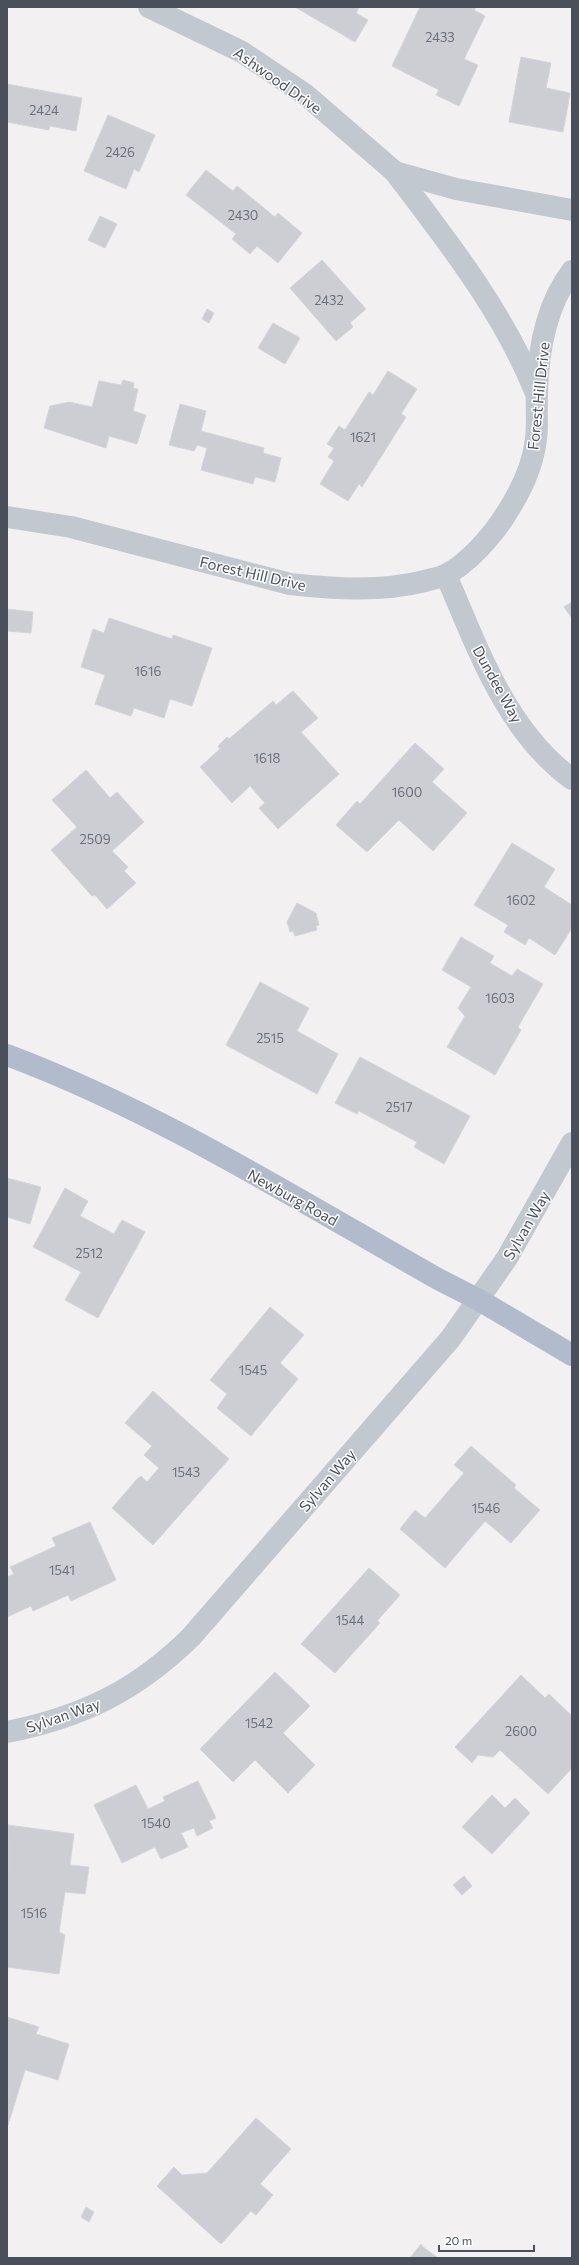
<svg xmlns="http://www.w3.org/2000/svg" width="579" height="2265" font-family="Commissioner,sans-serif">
  <rect width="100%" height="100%" fill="#f2f0f0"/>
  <g fill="#cdced4" stroke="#d4d5db">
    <path d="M295,7H359L356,13L368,20L355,42Z"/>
    <path d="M420,7H476L474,10L485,16L464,59L478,65L459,106L436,95L439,90L392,66Z"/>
    <path d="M521,57L551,63L546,88L570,93L563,132L509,122Z"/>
    <path d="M7,84L82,98L76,131L50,126L49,130L7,122Z"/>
    <path d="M108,115L155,135L139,172L134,169L126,189L84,171Z"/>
    <path d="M206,170L233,191L237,186L275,217L278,213L302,233L278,263L257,246L250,254L232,239L236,234L186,195Z"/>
    <path d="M100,216L117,224L105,248L88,240Z"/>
    <path d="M322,260L366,309L350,323L353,327L336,341L290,288Z"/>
    <path d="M207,309L214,313L209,323L202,319Z"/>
    <path d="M273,323L300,338L285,364L258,348Z"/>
    <path d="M388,371L417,389L401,414L406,417L362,487L359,484L348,501L320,484L334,461L328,457L334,448L327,444L339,426L345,430L369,392L373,395Z"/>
    <path d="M123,380L134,383L133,388L138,389L133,411L146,415L137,444L109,436L106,448L44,428L50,406L69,402L92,407L99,381L121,385Z"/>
    <path d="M180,404L206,411L201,431L264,448L263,453L281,458L275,482L255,477L253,484L201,470L207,448L197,445L194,451L169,445Z"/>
    <path d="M572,602V618L564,607Z"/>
    <path d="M7,609L33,612L31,633L7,631Z"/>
    <path d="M109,618L172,639L173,635L212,648L192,706L170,699L164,718L134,708L131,716L95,704L105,675L81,667L93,629L104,633Z"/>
    <path d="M293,691L318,718L301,732L339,774L278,829L259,808L265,803L250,786L232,803L200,767L220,749L218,746L227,737L229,739L273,701L276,705Z"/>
    <path d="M415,743L444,769L432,782L467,813L433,851L399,820L367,852L336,825L357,801L360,804Z"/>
    <path d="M86,770L110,798L117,792L144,822L112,851L128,867L124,871L136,883L107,909L95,895L92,896L51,850L77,827L52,800Z"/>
    <path d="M512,843L555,869L544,887L572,905V928L555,955L529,938L525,945L504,932L508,925L474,905Z"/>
    <path d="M297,903L316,913L319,925L316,926L317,930L295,936L293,931L290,932L287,922Z"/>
    <path d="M461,937L494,956L490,963L512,976L517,969L543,984L518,1027L521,1030L495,1075L447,1047L465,1016L458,1008L471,987L442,970Z"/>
    <path d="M260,982L309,1008L297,1031L338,1054L317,1094L226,1045Z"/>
    <path d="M360,1057L470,1116L444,1164L414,1147L417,1142L359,1111L357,1114L335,1103Z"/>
    <path d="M7,1178L41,1187L30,1224L7,1217Z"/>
    <path d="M65,1188L88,1201L80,1216L114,1234L122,1220L145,1232L98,1318L65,1300L81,1272L33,1247Z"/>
    <path d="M270,1307L304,1335L280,1363L298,1379L251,1436L217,1408L227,1394L210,1380Z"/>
    <path d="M153,1391L229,1459L153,1545L112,1508L138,1478L141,1476L147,1482L159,1468L144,1455L152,1446L125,1423Z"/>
    <path d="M471,1446L516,1485L514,1488L540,1510L511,1543L485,1521L445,1568L400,1529L415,1510L425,1518L464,1473L454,1465Z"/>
    <path d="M90,1522L116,1580L71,1601L68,1595L33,1611L31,1606L7,1617V1577L14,1574L10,1567L56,1546L52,1538Z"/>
    <path d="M369,1568L400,1595L377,1621L380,1623L335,1673L301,1644Z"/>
    <path d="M275,1672L310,1706L283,1733L315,1765L288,1793L255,1760L233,1782L200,1749Z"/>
    <path d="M521,1675L545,1698L549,1694L572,1716V1768L548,1794L500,1750L493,1757L478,1755L472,1763L455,1747Z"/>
    <path d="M198,1781L216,1818L209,1821L213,1828L197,1836L194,1828L181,1833L188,1847L161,1859L155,1847L122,1863L94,1805L136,1785L148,1809L165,1801L163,1797Z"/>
    <path d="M492,1795L505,1808L515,1798L530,1813L492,1854L462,1827Z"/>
    <path d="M8,1825L74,1834L70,1865L89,1867L85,1894L65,1892L59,1932L65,1935L59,1974L7,1967Z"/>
    <path d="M464,1876L472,1886L462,1895L453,1885Z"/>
    <path d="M7,2017L39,2027L36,2034L69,2044L58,2080L25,2070L8,2125Z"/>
    <path d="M256,2118L291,2149L260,2184L273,2195L256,2215L251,2211L221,2244L157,2186L174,2167L182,2175L207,2173Z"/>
    <path d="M86,2207L94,2212L89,2222L81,2217Z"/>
    <path d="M421,2244L423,2247L438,2258H410Z"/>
  </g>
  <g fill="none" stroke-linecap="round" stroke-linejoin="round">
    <g stroke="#c2c8d0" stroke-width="22">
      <path d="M149,7L242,52L306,95L395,172L456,189L572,210"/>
      <path d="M395,172C448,242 502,310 535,391"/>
      <path d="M7,517L71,527L290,584C335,589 381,592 425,581C431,579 439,578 445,575C467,565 494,534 506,514C521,491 533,466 536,439C538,424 536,408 537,393C538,351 546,305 572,271"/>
      <path d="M446,575C477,647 506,731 572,779"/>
      <path d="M7,1732C82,1717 136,1691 191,1637L451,1338L507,1258L572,1143"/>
    </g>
    <path stroke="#b2bbcc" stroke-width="22" d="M7,1055C159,1112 298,1200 438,1279L479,1300L572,1355"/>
  </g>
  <g text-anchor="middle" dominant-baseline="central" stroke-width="3" stroke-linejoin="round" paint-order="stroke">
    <g font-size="13" fill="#6a7079">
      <text x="440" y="37">2433</text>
      <text x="44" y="110">2424</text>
      <text x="120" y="152">2426</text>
      <text x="243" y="215">2430</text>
      <text x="329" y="300">2432</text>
      <text x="363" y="437">1621</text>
      <text x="148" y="671">1616</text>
      <text x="267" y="758">1618</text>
      <text x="407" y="792">1600</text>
      <text x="95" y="839">2509</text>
      <text x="521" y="900">1602</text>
      <text x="500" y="998">1603</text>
      <text x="270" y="1038">2515</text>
      <text x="399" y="1107">2517</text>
      <text x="89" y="1253">2512</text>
      <text x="253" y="1370">1545</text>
      <text x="186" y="1472">1543</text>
      <text x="486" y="1508">1546</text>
      <text x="62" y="1570">1541</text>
      <text x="350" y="1620">1544</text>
      <text x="259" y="1723">1542</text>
      <text x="521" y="1731">2600</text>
      <text x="156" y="1823">1540</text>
      <text x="34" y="1913">1516</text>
    </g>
    <g font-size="15" fill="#49505b" stroke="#fff">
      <text transform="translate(278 80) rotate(35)">Ashwood Drive</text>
      <text transform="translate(538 396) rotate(-84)">Forest Hill Drive</text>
      <text transform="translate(253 573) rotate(13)">Forest Hill Drive</text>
      <text transform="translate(498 684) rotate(61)">Dundee Way</text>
      <text transform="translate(293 1197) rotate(29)">Newburg Road</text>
      <text transform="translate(526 1225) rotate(-60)">Sylvan Way</text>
      <text transform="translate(327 1480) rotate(-49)">Sylvan Way</text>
      <text transform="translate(63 1715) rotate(-19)">Sylvan Way</text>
    </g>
  </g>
  <rect width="579" height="2265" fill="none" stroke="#49505b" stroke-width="16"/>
  <path d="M439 2245v6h95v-6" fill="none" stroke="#49505b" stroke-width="2"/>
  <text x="445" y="2245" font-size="12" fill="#49505b" stroke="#ffffff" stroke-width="3" paint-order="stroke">20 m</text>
</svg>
